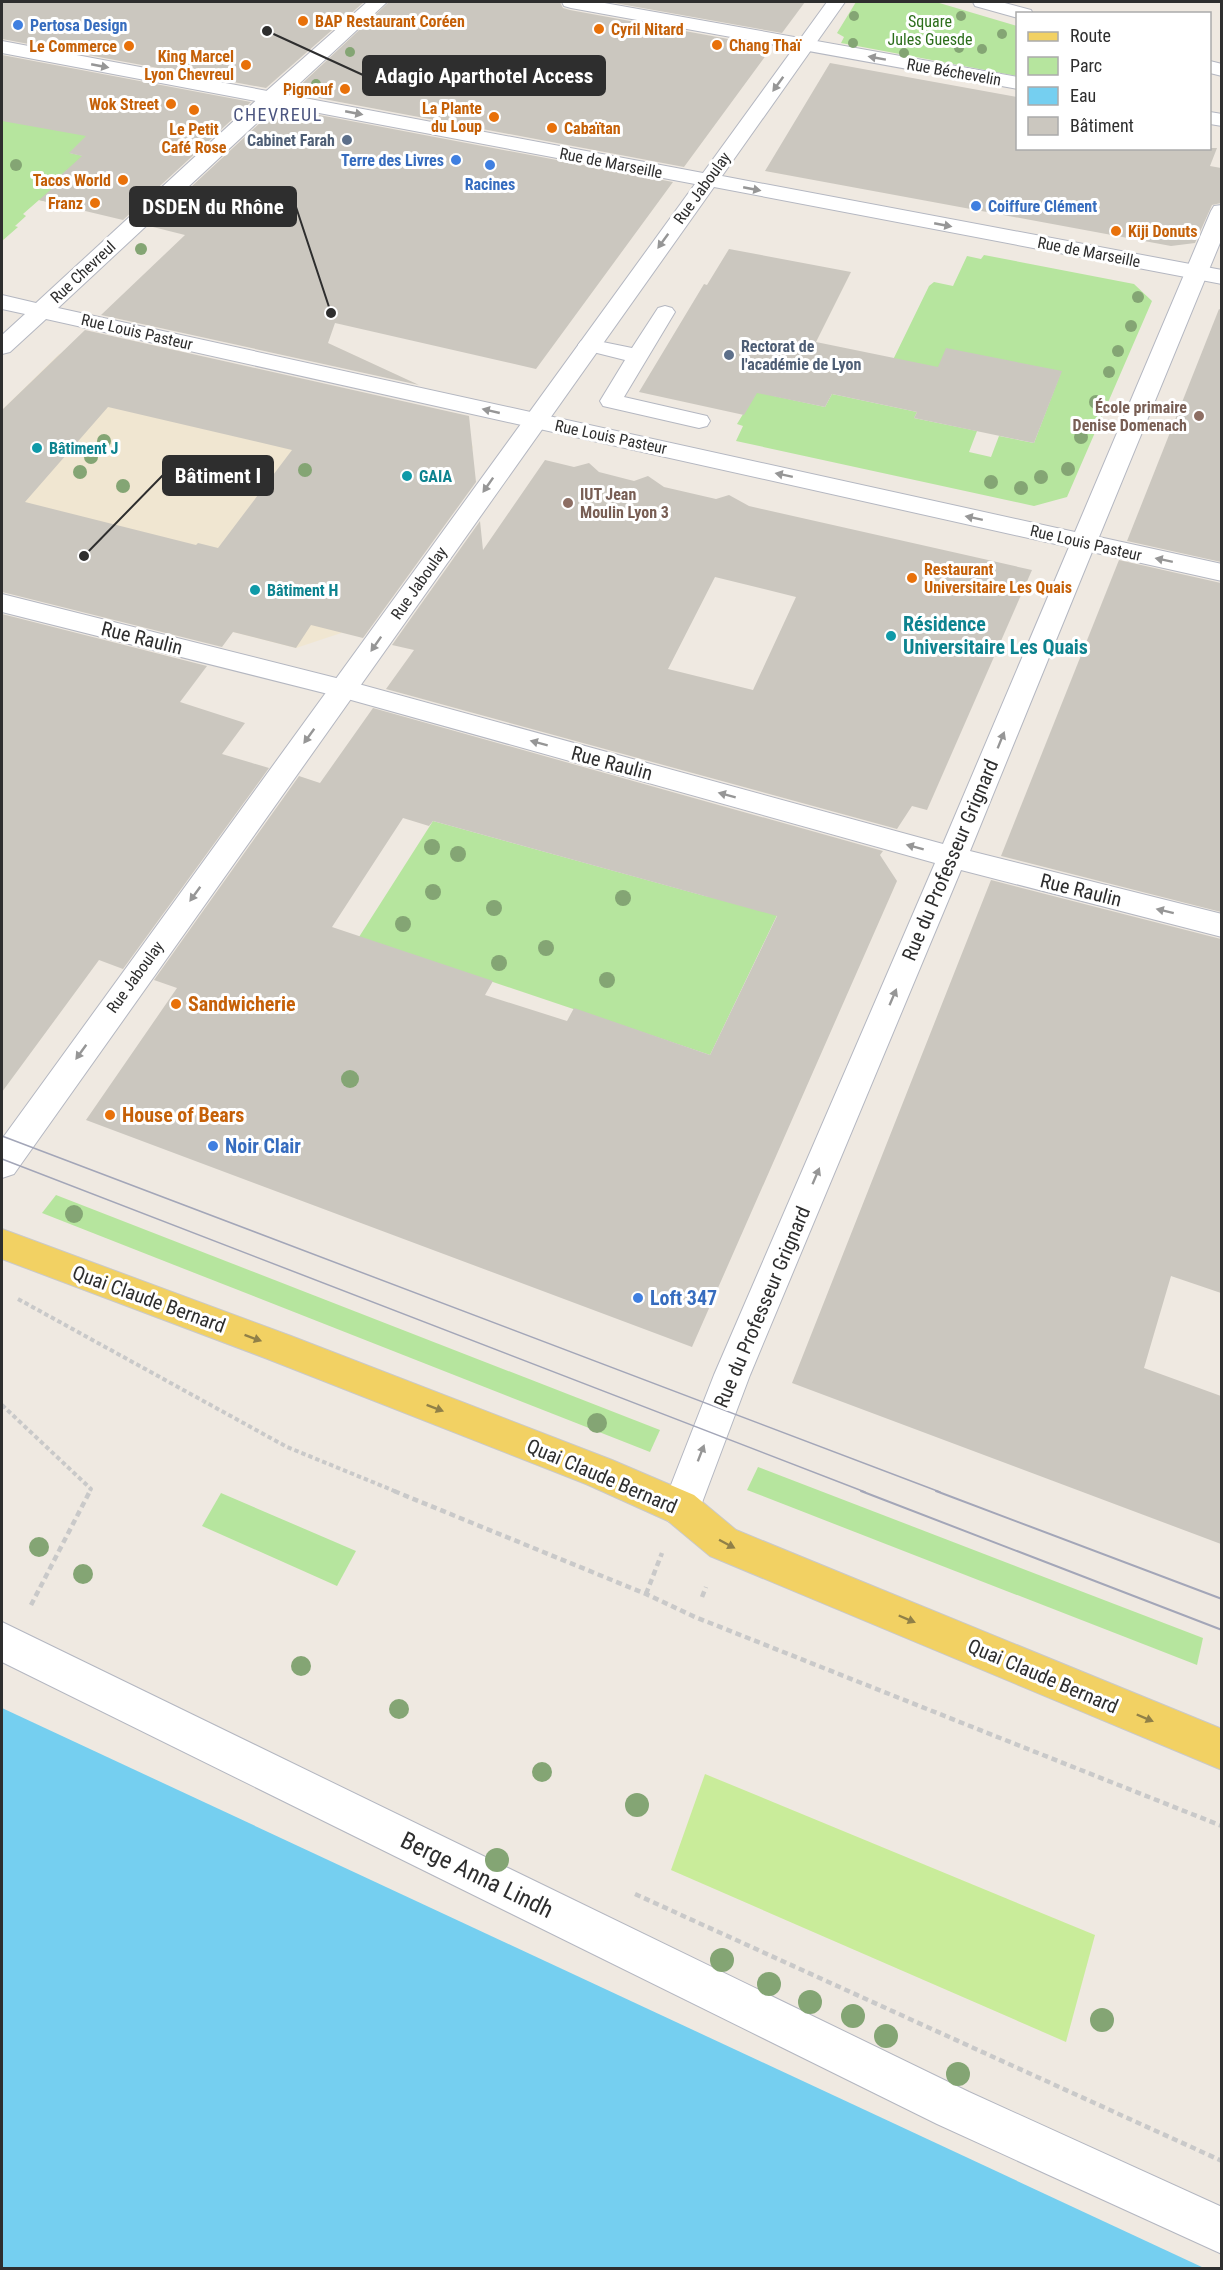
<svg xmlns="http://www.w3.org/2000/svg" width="1223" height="2270" font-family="'Roboto Condensed',sans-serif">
  <rect width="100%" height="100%" fill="#efe9e1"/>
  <path fill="#f0e6d1" d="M94,346L470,439L473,447L469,459L341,633L296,648L2,572V410L59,354Z"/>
  <g fill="#b6e59e">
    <path d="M856,2H936L1017,26V76L841,43L844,37L837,33Z"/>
    <path d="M2,108L97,126L70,153L88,157L70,170H67L51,184L65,187L48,202L39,200L23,214L26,216L15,226L18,227L2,241Z"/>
    <path d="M984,255L1134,284L1152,301L1067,497L1034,506L736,441L743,426L737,424L763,381L774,396L825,407L832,394L917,412L914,418L977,431L969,452L991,457L999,436L1034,443L1061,372L934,375L890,366L929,286L934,282L953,286L967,256L981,259Z"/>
    <path d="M433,821L705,896L780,909L710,1055L359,937Z"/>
    <path d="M56,1195L660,1430L650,1452L42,1213Z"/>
    <path d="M758,1467L1203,1638L1197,1665L747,1490Z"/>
    <path d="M221,1493L356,1551L337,1586L202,1526Z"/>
  </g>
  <path fill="#c9ec9a" d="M705,1774L1095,1935L1066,2042L671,1870Z"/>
  <path fill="#75cff0" d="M2,1708L1204,2268H2Z"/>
  <g fill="#cbc7bf" fill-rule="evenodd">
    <path d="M2,2H364L266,88L2,39Z"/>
    <path d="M389,2H560L563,8L570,10L772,47L684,167L292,93Z"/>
    <path d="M609,2H805L782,33Z"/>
    <path d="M2,55L251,102L123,220L39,200L56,185L51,184L82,156L69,153L86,136L2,121Z"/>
    <path d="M830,63L1017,97V148H1217L1210,166L1221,168V203L1212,205L1195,243L1171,246L765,171Z"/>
    <path d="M277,107L673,182L536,369L335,323L328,343L419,385L101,315L185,235L149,226Z"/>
    <path d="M729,249L851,272L816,342L938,367L946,348L1062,371L1034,443L914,418L917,412L832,394L825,407L757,393L744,415L639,392L704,284L707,285Z"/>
    <path d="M1219,309L1221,310V562L1127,541Z"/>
    <path d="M85,330L469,416L476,482L363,638L311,625L296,648L233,632L222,647L2,592V410ZM108,407L292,450L218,548L198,543L196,545L25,502Z"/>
    <path d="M545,460L574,467L589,463L599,472L634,481L648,476L664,487L716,499L729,495L749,506L1032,570L927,810L912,806L897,829L386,689L414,650L392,645L480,521L483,550ZM715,577L796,597L753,690L668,669Z"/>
    <path d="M1119,560L1221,583V912L1001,856Z"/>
    <path d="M2,614L207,666L180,702L245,723L222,754L269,768L123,969L99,960L2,1092Z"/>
    <path d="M373,708L883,851L880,855L897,881L692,1347L86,1120L177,988L154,980L299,776L320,783ZM403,818L429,826L433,821L777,916L710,1055L574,1008L567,1021L485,995L493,981L332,927Z"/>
    <path d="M991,880L1221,939V1293L1171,1276L1144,1368L1221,1396V1544L792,1383Z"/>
  </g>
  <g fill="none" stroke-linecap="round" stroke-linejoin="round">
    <g stroke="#b4b7c1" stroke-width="2">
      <path id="service" d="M665,306L672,308L675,312L624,397L707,416L710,421L707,426L699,428L603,406L600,401L625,360L581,349L578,345L581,341L588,339L632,348L658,308Z"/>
    </g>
    <g stroke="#b4b7c1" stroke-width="2">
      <path id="pedestrian" d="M2,1622L969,2092L1222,2207V2254L937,2124L2,1662Z"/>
    </g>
    <g stroke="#b4b7c1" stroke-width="2">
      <g id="minor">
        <path d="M367,2H387L58,308L1075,532L1211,211L1214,206L1222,205V238L1099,537L1222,564V581L1092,552L970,851L1222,914V937L961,870L750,1375L700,1508L694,1521L681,1526L668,1521L662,1508L714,1375L935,863L344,698L2,612V594L344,680L943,844L1069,547L46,319L10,352L2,354V335L25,314L2,309V295L36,303L263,94Z"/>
        <path d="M562,2H599L1018,77V89L571,8L564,6Z"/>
        <path d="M1210,112L1222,114V126L1210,124Z"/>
      </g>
    </g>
    <g stroke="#b4b7c1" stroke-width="2">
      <g id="tertiary">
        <path d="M827,2H845L722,176L1222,270V284L714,187L14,1174L2,1178V1139L695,184L2,53V41L703,173Z"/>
        <path d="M973,2H1001L1031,10L1033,14H1018V18L975,6Z"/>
        <path d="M1210,61L1222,64V76L1210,73Z"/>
      </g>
    </g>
    <g stroke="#c9c9c9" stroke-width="2">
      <path id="primary" d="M2,1229L291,1336L612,1460L694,1495L736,1530L1222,1729V1770L710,1556L668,1521L586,1484L265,1358L2,1259Z"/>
    </g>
    <g stroke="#c9c9c9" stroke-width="4" stroke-dasharray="4.5 3" stroke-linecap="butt">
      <path d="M18,1299L287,1447L397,1492"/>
      <path d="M2,1405L91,1489L89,1492"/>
    </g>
    <g stroke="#c9c9c9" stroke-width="4.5" stroke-dasharray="6 4" stroke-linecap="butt">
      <path d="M394,1491L646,1594L695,1617L1222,1826"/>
      <path d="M646,1594L662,1553"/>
      <path d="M702,1597L706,1587"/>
      <path d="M31,1605L90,1491"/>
      <path d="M635,1894L1222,2161"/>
    </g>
    <use href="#service" fill="#fff" fill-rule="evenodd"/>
    <use href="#pedestrian" fill="#fff" fill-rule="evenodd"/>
    <use href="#minor" fill="#fff" fill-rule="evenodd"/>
    <use href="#tertiary" fill="#fff" fill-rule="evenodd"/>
    <use href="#primary" fill="#f2d163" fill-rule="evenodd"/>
    <g stroke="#a3a6b8" stroke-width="1.5">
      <path d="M2,1136L940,1492"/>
      <path d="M2,1159L865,1492"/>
    </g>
    <g stroke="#a3a6b8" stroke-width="2">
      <path d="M861,1491L1222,1630"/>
      <path d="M936,1491L1222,1599"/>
    </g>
  </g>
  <g fill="#84a574">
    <circle cx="854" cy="16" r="5"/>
    <circle cx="961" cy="16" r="5"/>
    <circle cx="380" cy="23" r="5"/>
    <circle cx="1002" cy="34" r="5"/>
    <circle cx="853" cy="43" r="5"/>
    <circle cx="959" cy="48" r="5"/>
    <circle cx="982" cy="49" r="5"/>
    <circle cx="350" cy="52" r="5"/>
    <circle cx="904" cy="53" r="5"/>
    <circle cx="316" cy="84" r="5"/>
    <circle cx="16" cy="165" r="6"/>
    <circle cx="141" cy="249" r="6"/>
    <circle cx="1138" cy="297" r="6"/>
    <circle cx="1131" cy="326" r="6"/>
    <circle cx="1118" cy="351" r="6"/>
    <circle cx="1109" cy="372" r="6"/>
    <circle cx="1096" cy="402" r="7"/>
    <circle cx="1081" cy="437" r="7"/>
    <circle cx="104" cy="441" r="7"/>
    <circle cx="91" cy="457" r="7"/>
    <circle cx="1068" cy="469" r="7"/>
    <circle cx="305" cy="470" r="7"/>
    <circle cx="80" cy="472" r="7"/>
    <circle cx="1041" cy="477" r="7"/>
    <circle cx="991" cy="482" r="7"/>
    <circle cx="123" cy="486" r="7"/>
    <circle cx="1021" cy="488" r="7"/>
    <circle cx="432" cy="847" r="8"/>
    <circle cx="458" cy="854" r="8"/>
    <circle cx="433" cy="892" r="8"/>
    <circle cx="623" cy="898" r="8"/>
    <circle cx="494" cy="908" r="8"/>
    <circle cx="403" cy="924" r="8"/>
    <circle cx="546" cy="948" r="8"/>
    <circle cx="499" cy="963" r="8"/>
    <circle cx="607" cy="980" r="8"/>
    <circle cx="350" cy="1079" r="9"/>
    <circle cx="74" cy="1214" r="9"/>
    <circle cx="597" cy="1423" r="10"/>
    <circle cx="39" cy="1547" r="10"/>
    <circle cx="83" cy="1574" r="10"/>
    <circle cx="301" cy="1666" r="10"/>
    <circle cx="399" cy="1709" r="10"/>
    <circle cx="542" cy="1772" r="10"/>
    <circle cx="637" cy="1805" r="12"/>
    <circle cx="497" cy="1860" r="12"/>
    <circle cx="722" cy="1960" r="12"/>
    <circle cx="769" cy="1984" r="12"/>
    <circle cx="810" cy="2002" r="12"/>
    <circle cx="853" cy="2016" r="12"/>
    <circle cx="1102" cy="2020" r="12"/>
    <circle cx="886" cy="2036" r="12"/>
    <circle cx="958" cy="2074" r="12"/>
  </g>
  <defs><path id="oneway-solid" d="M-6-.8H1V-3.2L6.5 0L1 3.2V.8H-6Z" transform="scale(1.5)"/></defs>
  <g fill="#969696">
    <use href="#oneway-solid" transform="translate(877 58) rotate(-170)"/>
    <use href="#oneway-solid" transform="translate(100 66) rotate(11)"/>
    <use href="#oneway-solid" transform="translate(778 84) rotate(126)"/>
    <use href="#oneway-solid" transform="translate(354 113) rotate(11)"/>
    <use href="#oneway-solid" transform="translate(752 189) rotate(11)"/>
    <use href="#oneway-solid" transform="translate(943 225) rotate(11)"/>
    <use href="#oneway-solid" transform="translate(663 241) rotate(126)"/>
    <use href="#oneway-solid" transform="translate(491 411) rotate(-167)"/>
    <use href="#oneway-solid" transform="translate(784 475) rotate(-168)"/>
    <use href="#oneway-solid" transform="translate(488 485) rotate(125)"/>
    <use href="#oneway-solid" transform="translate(974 518) rotate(-168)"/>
    <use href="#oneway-solid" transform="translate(1164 560) rotate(-168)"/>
    <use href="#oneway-solid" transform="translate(376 644) rotate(125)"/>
    <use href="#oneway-solid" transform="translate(309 736) rotate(126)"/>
    <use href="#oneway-solid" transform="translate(1001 740) rotate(-68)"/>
    <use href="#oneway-solid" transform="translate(539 743) rotate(-165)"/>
    <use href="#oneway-solid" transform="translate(727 795) rotate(-165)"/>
    <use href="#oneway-solid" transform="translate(915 847) rotate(-165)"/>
    <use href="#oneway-solid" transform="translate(195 894) rotate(126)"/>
    <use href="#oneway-solid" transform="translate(1165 911) rotate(-166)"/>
    <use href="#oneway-solid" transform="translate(893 997) rotate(-67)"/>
    <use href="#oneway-solid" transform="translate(81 1052) rotate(126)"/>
    <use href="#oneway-solid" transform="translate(816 1176) rotate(-67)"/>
    <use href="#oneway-solid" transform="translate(701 1453) rotate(-69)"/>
  </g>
  <g fill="#908048">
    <use href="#oneway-solid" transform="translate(253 1338) rotate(20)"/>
    <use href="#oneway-solid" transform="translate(435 1408) rotate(21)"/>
    <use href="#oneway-solid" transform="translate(727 1544) rotate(28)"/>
    <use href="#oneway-solid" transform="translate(907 1619) rotate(23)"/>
    <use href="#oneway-solid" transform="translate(1145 1718) rotate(23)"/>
  </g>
  <g fill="#e8710a" stroke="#fff" stroke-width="2">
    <circle cx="303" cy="21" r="6"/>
    <circle cx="599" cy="29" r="6"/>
    <circle cx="717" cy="45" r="6"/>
    <circle cx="129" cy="46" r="6"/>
    <circle cx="246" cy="65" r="6"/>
    <circle cx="345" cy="89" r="6"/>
    <circle cx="171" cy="104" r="6"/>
    <circle cx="194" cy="110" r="6"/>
    <circle cx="494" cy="117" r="6"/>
    <circle cx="552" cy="128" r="6"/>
    <circle cx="123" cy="180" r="6"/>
    <circle cx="95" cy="203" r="6"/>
    <circle cx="1116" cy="231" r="6"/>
    <circle cx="912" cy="578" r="6"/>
    <circle cx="176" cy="1004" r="6"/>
    <circle cx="110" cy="1115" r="6"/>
  </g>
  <g fill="#3f7fe0" stroke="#fff" stroke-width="2">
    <circle cx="18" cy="25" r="6"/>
    <circle cx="456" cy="160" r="6"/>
    <circle cx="490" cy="165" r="6"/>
    <circle cx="976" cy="206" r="6"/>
    <circle cx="213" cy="1146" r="6"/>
    <circle cx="638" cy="1298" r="6"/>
  </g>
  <g fill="#5c6f8a" stroke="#fff" stroke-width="2">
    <circle cx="347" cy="140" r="6"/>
    <circle cx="729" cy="355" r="6"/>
  </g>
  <g fill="#8d6e63" stroke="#fff" stroke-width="2">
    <circle cx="1199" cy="416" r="6"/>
    <circle cx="568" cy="503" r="6"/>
  </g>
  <g fill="#0f9aa8" stroke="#fff" stroke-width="2">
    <circle cx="37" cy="448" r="6"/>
    <circle cx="407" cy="476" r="6"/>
    <circle cx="255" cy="590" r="6"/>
    <circle cx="891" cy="636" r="6"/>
  </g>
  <g text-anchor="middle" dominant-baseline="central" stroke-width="6" stroke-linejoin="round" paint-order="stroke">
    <g font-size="16" font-weight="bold" fill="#c56008" stroke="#fff" text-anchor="end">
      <text x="315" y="21" text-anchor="start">BAP Restaurant Coréen</text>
      <text x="611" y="29" text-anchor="start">Cyril Nitard</text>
      <text x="729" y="45" text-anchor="start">Chang Thaï</text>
      <text x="117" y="46">Le Commerce</text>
      <text x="234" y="56">King Marcel<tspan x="234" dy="18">Lyon Chevreul</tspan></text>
      <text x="333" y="89">Pignouf</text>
      <text x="159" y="104">Wok Street</text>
      <text x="482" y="108">La Plante<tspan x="482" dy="18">du Loup</tspan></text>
      <text x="564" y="128" text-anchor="start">Cabaïtan</text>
      <text x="194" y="129" text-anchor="middle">Le Petit<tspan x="194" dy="18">Café Rose</tspan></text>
      <text x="111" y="180">Tacos World</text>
      <text x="83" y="203">Franz</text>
      <text x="1128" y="231" text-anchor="start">Kiji Donuts</text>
      <text x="924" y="569" text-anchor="start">Restaurant<tspan x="924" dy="18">Universitaire Les Quais</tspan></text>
    </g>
    <g font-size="16" fill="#2c6e1b" stroke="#fff">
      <text x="930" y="21">Square<tspan x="930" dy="18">Jules Guesde</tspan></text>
    </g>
    <g font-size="16" font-weight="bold" fill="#366cbe" stroke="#fff" text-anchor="start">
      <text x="30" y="25">Pertosa Design</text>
      <text x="444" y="160" text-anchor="end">Terre des Livres</text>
      <text x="490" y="184" text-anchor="middle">Racines</text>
      <text x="988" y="206">Coiffure Clément</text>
    </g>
    <g font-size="16" fill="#2e2e2e" stroke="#fff">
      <text transform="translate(954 72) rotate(10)">Rue Béchevelin</text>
      <text transform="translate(611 163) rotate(11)">Rue de Marseille</text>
      <text transform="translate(702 188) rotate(-54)">Rue Jaboulay</text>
      <text transform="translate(1089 252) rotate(11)">Rue de Marseille</text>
      <text transform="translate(83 272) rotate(-43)">Rue Chevreul</text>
      <text transform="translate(137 332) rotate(13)">Rue Louis Pasteur</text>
      <text transform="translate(611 437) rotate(12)">Rue Louis Pasteur</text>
      <text transform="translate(1086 543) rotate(13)">Rue Louis Pasteur</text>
      <text transform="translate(419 583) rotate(-55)">Rue Jaboulay</text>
      <text transform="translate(135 977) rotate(-54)">Rue Jaboulay</text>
    </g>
    <g font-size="16" font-weight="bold" fill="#4e5e75" stroke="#fff" text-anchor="end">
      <text x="335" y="140">Cabinet Farah</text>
      <text x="741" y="346" text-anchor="start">Rectorat de<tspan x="741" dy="18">l'académie de Lyon</tspan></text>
    </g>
    <g font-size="16" font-weight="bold" fill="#785e54" stroke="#fff" text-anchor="end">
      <text x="1187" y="407">École primaire<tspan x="1187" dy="18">Denise Domenach</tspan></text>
      <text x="580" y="494" text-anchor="start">IUT Jean<tspan x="580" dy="18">Moulin Lyon 3</tspan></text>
    </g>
    <g font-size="16" font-weight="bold" fill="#0d838f" stroke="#fff" text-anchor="start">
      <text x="49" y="448">Bâtiment J</text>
      <text x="419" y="476">GAIA</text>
      <text x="267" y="590">Bâtiment H</text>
    </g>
    <g font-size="18" letter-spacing="1.5" fill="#4d5680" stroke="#fff">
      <text x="278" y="114">CHEVREUL</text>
    </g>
    <g font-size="20" font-weight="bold" fill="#0d838f" stroke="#fff" text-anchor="start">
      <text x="903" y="624">Résidence<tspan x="903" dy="23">Universitaire Les Quais</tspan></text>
    </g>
    <g font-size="20" fill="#2e2e2e" stroke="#fff">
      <text transform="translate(142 638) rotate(14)">Rue Raulin</text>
      <text transform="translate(612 763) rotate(15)">Rue Raulin</text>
      <text transform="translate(950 860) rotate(-67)">Rue du Professeur Grignard</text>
      <text transform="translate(1081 890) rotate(14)">Rue Raulin</text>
      <text transform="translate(149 1299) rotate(20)">Quai Claude Bernard</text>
      <text transform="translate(762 1307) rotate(-67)">Rue du Professeur Grignard</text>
      <text transform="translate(602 1476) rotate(23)">Quai Claude Bernard</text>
      <text transform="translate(1043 1676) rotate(23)">Quai Claude Bernard</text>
    </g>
    <g font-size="20" font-weight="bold" fill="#c56008" stroke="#fff" text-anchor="start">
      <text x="188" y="1004">Sandwicherie</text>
      <text x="122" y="1115">House of Bears</text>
    </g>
    <g font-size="20" font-weight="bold" fill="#366cbe" stroke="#fff" text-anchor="start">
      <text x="225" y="1146">Noir Clair</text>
      <text x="650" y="1298">Loft 347</text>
    </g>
    <g font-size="24" fill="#2e2e2e" stroke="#fff">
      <text transform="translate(477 1875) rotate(26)">Berge Anna Lindh</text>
    </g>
  </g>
  <path fill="none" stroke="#2e2e2e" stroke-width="2" d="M267 31L363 75M331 313L296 207M84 556L163 475"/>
  <g fill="#2e2e2e" stroke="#fff" stroke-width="2">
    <circle cx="267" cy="31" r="6"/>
    <circle cx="331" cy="313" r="6"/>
    <circle cx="84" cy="556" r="6"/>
  </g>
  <g fill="#2e2e2e" stroke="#2e2e2e" stroke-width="2">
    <rect x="363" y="56" width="242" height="39" rx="6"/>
    <rect x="130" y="187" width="166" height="39" rx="6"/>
    <rect x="163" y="456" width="110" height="39" rx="6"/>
  </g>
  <g font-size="21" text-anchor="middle" font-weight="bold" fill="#fff">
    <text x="484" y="83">Adagio Aparthotel Access</text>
    <text x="213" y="214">DSDEN du Rhône</text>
    <text x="218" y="483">Bâtiment I</text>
  </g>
  <rect width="1223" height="2270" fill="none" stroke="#2e2e2e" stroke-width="6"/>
  <rect x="1016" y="12" width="195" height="138" fill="#ffffff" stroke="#ababab" stroke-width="1.5"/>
  <rect x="1028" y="32" width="30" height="9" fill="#f2d163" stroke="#ababab" stroke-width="1.5"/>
  <text x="1070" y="42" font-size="18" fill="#2e2e2e">Route</text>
  <rect x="1028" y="57" width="30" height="18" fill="#b6e59e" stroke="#ababab" stroke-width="1.5"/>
  <text x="1070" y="72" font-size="18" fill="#2e2e2e">Parc</text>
  <rect x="1028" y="87" width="30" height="18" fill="#75cff0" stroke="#ababab" stroke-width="1.5"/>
  <text x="1070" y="102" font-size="18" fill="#2e2e2e">Eau</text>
  <rect x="1028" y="117" width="30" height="18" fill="#cbc7bf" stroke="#ababab" stroke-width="1.5"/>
  <text x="1070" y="132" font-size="18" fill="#2e2e2e">Bâtiment</text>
</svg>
